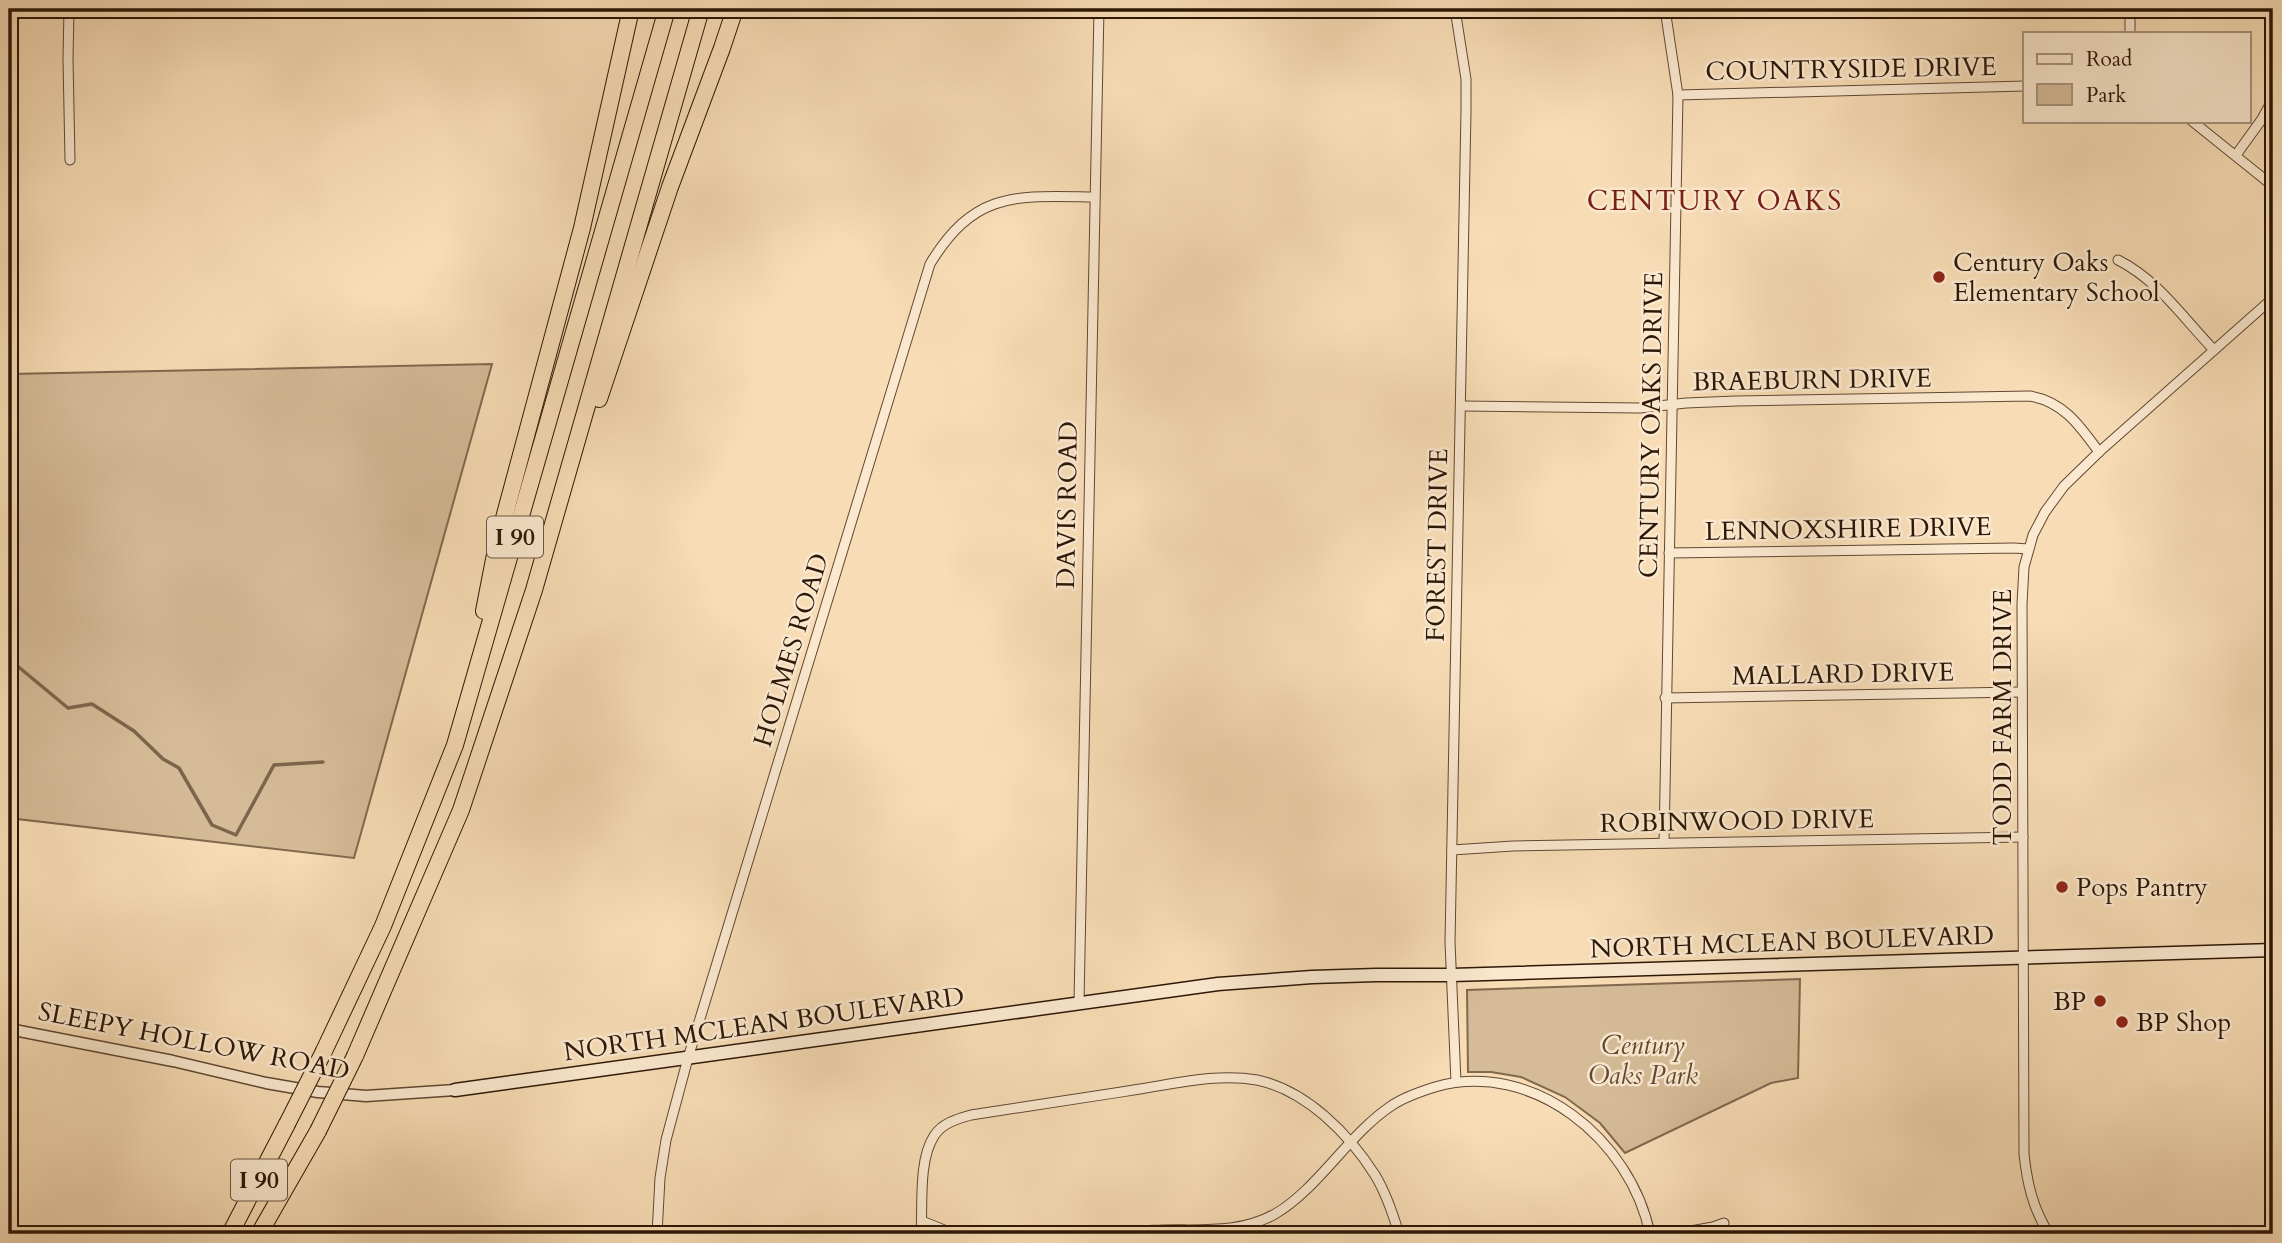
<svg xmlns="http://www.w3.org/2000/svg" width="2282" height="1243" font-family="Cardo,serif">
  <rect width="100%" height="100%" fill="#f7dcb5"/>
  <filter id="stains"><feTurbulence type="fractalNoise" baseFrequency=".00286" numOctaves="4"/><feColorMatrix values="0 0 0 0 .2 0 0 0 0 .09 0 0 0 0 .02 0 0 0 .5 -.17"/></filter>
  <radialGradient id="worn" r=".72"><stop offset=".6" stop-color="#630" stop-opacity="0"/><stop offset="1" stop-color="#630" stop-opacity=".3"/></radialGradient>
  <g fill="#d5bb97" stroke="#81694e" stroke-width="2">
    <path d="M492,364L354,858L9,818V374Z"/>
    <path d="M1800,979L1798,1078L1771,1083L1625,1153L1600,1123L1565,1097L1521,1077L1491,1072H1468L1467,990Z"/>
  </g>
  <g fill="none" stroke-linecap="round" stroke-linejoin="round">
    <path stroke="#7d654c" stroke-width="3.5" d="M9,659L68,708L92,704L134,731L163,759L179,768L212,825L236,835L274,765L323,762"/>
    <g stroke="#604832" stroke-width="11">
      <g id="minor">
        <path d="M69,9L68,59L70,160"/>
        <path d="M1455,9L1466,79V111L1450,942L1456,1082"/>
        <path d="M2130,9V33"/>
        <path d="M1678,95L2025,86"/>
        <path d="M2192,121L2273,186"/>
        <path d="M2236,155L2262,119L2273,99"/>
        <path d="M2118,260C2158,280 2183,318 2214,350"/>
        <path d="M1461,406L1640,408L1686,403L1736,401L2030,396C2064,402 2080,426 2099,452"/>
        <path d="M1669,553L2014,548L2028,549"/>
        <path d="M1665,698L2022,692"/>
        <path d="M1664,843L1678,95L1665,9"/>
        <path d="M1452,850L1513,846L2023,837"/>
        <path d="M1079,1002L1099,9"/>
        <path d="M922,1221L954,1234"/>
        <path d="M657,1234L660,1178L666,1140L688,1058L930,264C975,190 1016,196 1094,197"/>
        <path d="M921,1234C923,1206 918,1161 934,1136C942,1123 957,1119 971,1115C1028,1106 1084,1098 1140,1089C1178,1083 1219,1073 1257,1080C1306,1090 1349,1134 1375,1175C1386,1193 1393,1214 1399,1234"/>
        <path d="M1119,1234C1133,1232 1147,1230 1161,1230C1201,1229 1239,1234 1275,1214C1317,1190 1349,1134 1391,1106C1404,1097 1419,1092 1435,1087C1533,1059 1631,1140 1650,1234"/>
        <path d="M1674,1234L1713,1227L1724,1223"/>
        <path d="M2049,1234C2033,1209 2027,1183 2024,1154L2022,604L2024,567L2033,535L2045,512L2064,486L2099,452L2273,298"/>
      </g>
    </g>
    <g stroke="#604832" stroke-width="13">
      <path id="tertiary" d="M9,1029L173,1061L266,1083L318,1092L366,1096L455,1090"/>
    </g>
    <g stroke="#2d1706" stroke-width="15">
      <path id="secondary" d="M455,1090L1218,984L1312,977L1376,975H1452L2273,950"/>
    </g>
    <g stroke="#2d1706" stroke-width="18">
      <g id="motorway">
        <path d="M599,399L670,187L722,48L735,9"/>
        <path d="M484,611L497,544L582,228L631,9"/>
        <path d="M324,1051L383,926L455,745L667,9"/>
        <path d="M355,1056L461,810L534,590L701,9"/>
        <path d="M230,1234L287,1124"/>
        <path d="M259,1234L318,1131"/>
      </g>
    </g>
    <use href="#minor" stroke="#fae8cf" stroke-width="9"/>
    <use href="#tertiary" stroke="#fae8cf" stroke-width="10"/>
    <use href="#secondary" stroke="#fae8cf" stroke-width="12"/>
    <use href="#motorway" stroke="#f7dcb5" stroke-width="16"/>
    <g stroke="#2d1706" stroke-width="18" stroke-linecap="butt">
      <g id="motorway-bridge">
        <path d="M287,1124L324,1051"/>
        <path d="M318,1131L355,1056"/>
      </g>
    </g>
    <use href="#motorway-bridge" stroke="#f7dcb5" stroke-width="16"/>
  </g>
  <g fill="#8f2418" stroke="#fae8cf" stroke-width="2.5">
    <circle cx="1939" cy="277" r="7"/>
    <circle cx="2062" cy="887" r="7"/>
    <circle cx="2100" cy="1001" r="7"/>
    <circle cx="2122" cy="1022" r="7"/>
  </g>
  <g text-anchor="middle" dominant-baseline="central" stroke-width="5" stroke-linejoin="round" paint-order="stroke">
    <g fill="#fae8cf" stroke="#6a5642" stroke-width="2">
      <rect x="487" y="516.5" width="56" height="41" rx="5"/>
      <rect x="231" y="1159.5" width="56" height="41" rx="5"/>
    </g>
    <g font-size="24" font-weight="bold" fill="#2d1706">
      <text x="515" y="537">I 90</text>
      <text x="259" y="1180">I 90</text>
    </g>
    <g font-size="26" fill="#2d1706" stroke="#fae8cf">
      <text transform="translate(1851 69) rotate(-1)">COUNTRYSIDE DRIVE</text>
      <text transform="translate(1812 380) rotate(-1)">BRAEBURN DRIVE</text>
      <text transform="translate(1651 425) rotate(-89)">CENTURY OAKS DRIVE</text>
      <text transform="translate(1067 505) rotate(-89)">DAVIS ROAD</text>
      <text transform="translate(1848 529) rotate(-1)">LENNOXSHIRE DRIVE</text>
      <text transform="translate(1437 545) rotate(-89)">FOREST DRIVE</text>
      <text transform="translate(791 650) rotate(-73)">HOLMES ROAD</text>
      <text transform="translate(1843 674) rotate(-1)">MALLARD DRIVE</text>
      <text transform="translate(2002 717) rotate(-90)">TODD FARM DRIVE</text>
      <text transform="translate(1737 821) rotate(-1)">ROBINWOOD DRIVE</text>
      <text transform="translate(1792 942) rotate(-2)">NORTH MCLEAN BOULEVARD</text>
      <text transform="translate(764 1024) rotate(-8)">NORTH MCLEAN BOULEVARD</text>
      <text transform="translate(194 1041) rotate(11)">SLEEPY HOLLOW ROAD</text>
    </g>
    <g font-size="26" fill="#2d1706" stroke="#fae8cf" text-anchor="start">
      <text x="1953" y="262">Century Oaks<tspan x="1953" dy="30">Elementary School</tspan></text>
      <text x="2076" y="887">Pops Pantry</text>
      <text x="2086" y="1001" text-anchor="end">BP</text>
      <text x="2136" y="1022">BP Shop</text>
    </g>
    <g font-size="26" font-style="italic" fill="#5f4832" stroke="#fae8cf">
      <text x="1643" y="1045">Century<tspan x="1643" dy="30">Oaks Park</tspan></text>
    </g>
    <g font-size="28" letter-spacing="2" fill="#7a1f14" stroke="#fae8cf">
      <text x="1715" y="201">CENTURY OAKS</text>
    </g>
  </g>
  <rect width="2282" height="1243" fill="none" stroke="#f7dcb5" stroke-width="35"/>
  <rect x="10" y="10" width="2261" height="1222" fill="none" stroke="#2d1706" stroke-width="3.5"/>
  <rect x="18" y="18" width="2247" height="1208" fill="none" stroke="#2d1706" stroke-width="2"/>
  <rect x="2023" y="32" width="228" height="91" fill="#fae8cf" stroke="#a8947f" stroke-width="2"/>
  <rect x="2037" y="54" width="35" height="10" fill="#fae8cf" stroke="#a8947f" stroke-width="2"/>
  <text x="2086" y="66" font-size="21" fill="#2d1706">Road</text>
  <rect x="2037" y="84" width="35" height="21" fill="#d5bb97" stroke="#a8947f" stroke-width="2"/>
  <text x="2086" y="102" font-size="21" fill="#2d1706">Park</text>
  <rect width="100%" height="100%" filter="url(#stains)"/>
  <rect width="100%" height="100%" fill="url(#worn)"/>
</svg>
